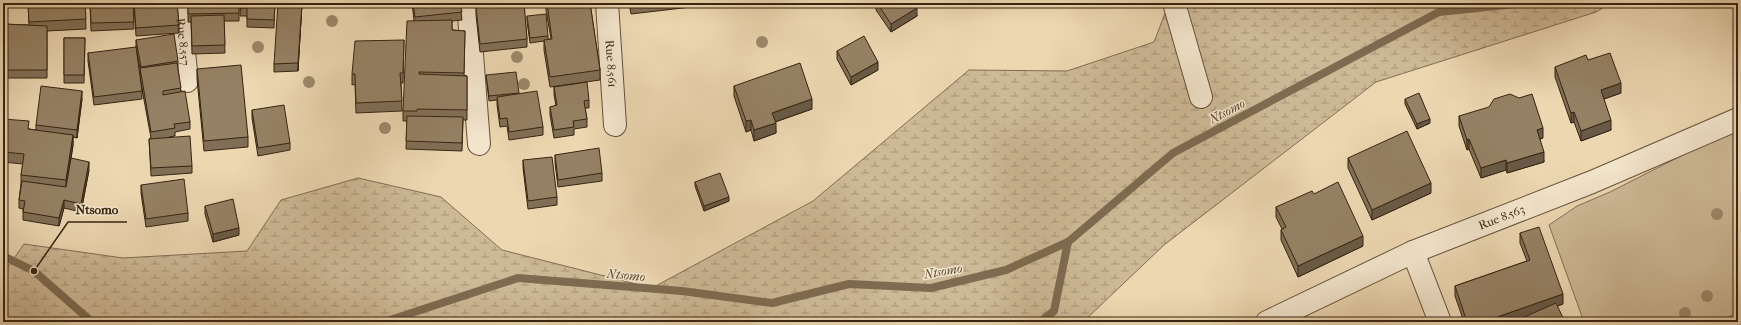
<svg xmlns="http://www.w3.org/2000/svg" width="1741" height="325" font-family="'IM FELL French Canon',serif">
  <defs>
    <pattern id="wetland-marsh" width="20" height="14" patternUnits="userSpaceOnUse"><rect width="20" height="14" fill="#cdb996"/><path d="M1 5h8M5 5V1M11 12h8M15 12V8" fill="none" stroke="#a79679"/></pattern>
  </defs>
  <rect width="100%" height="100%" fill="#ecd7b1"/>
  <filter id="stains"><feTurbulence type="fractalNoise" baseFrequency=".005" numOctaves="4"/><feColorMatrix values="0 0 0 0 .2 0 0 0 0 .09 0 0 0 0 .02 0 0 0 .5 -.17"/></filter>
  <radialGradient id="worn" r=".72"><stop offset=".6" stop-color="#630" stop-opacity="0"/><stop offset="1" stop-color="#630" stop-opacity=".3"/></radialGradient>
  <path fill="#cdb996" stroke="#826e54" d="M1726,133L1738,134V313L1715,322H1584L1549,225L1577,206L1610,192Z"/>
  <path fill="url(#wetland-marsh)" stroke="#826e54" d="M1169,3H1611L1596,12L1376,82L1164,245L1083,322H3V274L24,244L123,258L247,251L281,200L358,178L441,197L502,250L652,288L813,201L969,70L1067,71L1154,42Z"/>
  <g fill="none" stroke-linecap="round" stroke-linejoin="round">
    <g stroke="#7e6b51" stroke-width="8">
      <path d="M3,256L34,271L92,322"/>
      <path d="M300,322L387,321L518,278L682,291L772,303L849,284L931,288L1006,270L1068,242L1173,153L1439,12L1525,3"/>
      <path d="M1040,322L1054,311L1068,242"/>
    </g>
    <g stroke="#645139" stroke-width="24">
      <g id="street">
        <path id="s1" d="M179,3L187,81"/>
        <path d="M468,3L479,144"/>
        <path id="s2" d="M607,3L615,125"/>
        <path d="M1174,3L1201,97"/>
        <path d="M1413,252L1440,322"/>
        <path id="s3" d="M1267,322L1413,252L1592,182L1738,119"/>
      </g>
    </g>
    <use href="#street" stroke="#f3e5cc" stroke-width="22"/>
  </g>
  <g fill="#9d896b">
    <circle cx="332" cy="21" r="6"/>
    <circle cx="762" cy="42" r="6"/>
    <circle cx="258" cy="47" r="6"/>
    <circle cx="517" cy="57" r="6"/>
    <circle cx="309" cy="82" r="6"/>
    <circle cx="524" cy="84" r="6"/>
    <circle cx="385" cy="128" r="6"/>
    <circle cx="1717" cy="214" r="6"/>
    <circle cx="1707" cy="296" r="6"/>
    <circle cx="1685" cy="313" r="6"/>
  </g>
  <g fill="#806f56" stroke="#362411">
    <path d="M28,3H85L86,29L47,31V78H3V24L29,25Z"/>
    <path d="M90,3H133L134,29L91,31Z"/>
    <path d="M134,3H177L179,25V33L136,36Z"/>
    <path d="M188,3H239V21H224L225,53L192,54L191,22H188Z"/>
    <path d="M241,3H275L274,28L247,27V16H240Z"/>
    <path d="M302,3L298,71L274,72V64Z"/>
    <path d="M412,3H460L462,20L452,21V30L465,31L464,75L467,76V120H463L462,151L406,149L407,121H403V111L414,20Z"/>
    <path d="M495,3H590L600,70V80L550,87L544,50V41L530,43L527,21V16L548,36V39H551L546,10V3L524,7L527,39V47L480,52L476,15V7L495,5Z"/>
    <path d="M629,3H691V7L631,14Z"/>
    <path d="M876,3H914L917,16L891,32L876,10Z"/>
    <path d="M64,38H85L84,83H64Z"/>
    <path d="M136,40L178,61V69L181,92L190,122V129L175,132V136L169,137L192,166V173L151,176L149,139L151,138L140,78L142,91V99L94,105L88,61V53L140,76V69L136,48Z"/>
    <path d="M404,40L403,83H401L402,111L356,113L355,84L352,85V74Z"/>
    <path d="M837,51L878,70L851,85L837,59Z"/>
    <path d="M1588,60L1621,93L1604,99L1611,130L1581,141L1574,122L1571,123L1555,77V67Z"/>
    <path d="M197,69L248,137V147L204,151L197,79Z"/>
    <path d="M486,75L519,93L543,127V135L509,140L507,126L500,127L497,105V100L489,101Z"/>
    <path d="M734,86L812,109L775,122L776,133L754,141L751,130L746,132L734,96Z"/>
    <path d="M554,87L589,100V108H585L587,119V127L574,129V135L554,138L550,115V107L556,106L554,95Z"/>
    <path d="M82,99L77,138L73,137V145L69,172L89,170L81,212L64,208L59,226L23,220V209L19,208V200L21,183V175L23,164L3,162V119L29,129L36,130V125Z"/>
    <path d="M1405,99L1430,123L1417,129L1405,104Z"/>
    <path d="M252,110L290,143V150L258,156L252,118Z"/>
    <path d="M1459,116L1543,138L1540,139L1544,162L1507,173L1506,170L1481,178L1469,149L1467,150L1459,126Z"/>
    <path d="M555,155L602,173V181L558,187L555,163Z"/>
    <path d="M1348,158L1431,193L1372,220L1348,168Z"/>
    <path d="M523,160L557,197V205L528,209L523,168Z"/>
    <path d="M695,182L729,201L704,211L695,186Z"/>
    <path d="M141,185L188,213V221L146,227L141,193Z"/>
    <path d="M1314,194L1363,246L1298,277L1281,240V230L1282,229L1276,217V207Z"/>
    <path d="M205,206L239,235L213,242L205,214Z"/>
    <path d="M1520,233L1563,304L1512,322H1464L1455,296V286L1527,261L1520,243Z"/>
  </g>
  <g fill="#685a46" stroke="#362411">
    <path d="M302,3L298,71V63Z"/>
    <path d="M917,8V16L891,32V24Z"/>
    <path d="M878,62V70L851,85V77Z"/>
    <path d="M1621,83V93L1601,100V90Z"/>
    <path d="M82,91V99L77,138V130Z"/>
    <path d="M812,99V109L772,123V113Z"/>
    <path d="M1574,112V122L1571,123V113Z"/>
    <path d="M1430,119V123L1417,129V124Z"/>
    <path d="M751,120V130L746,132V121Z"/>
    <path d="M1611,120V130L1581,141V131Z"/>
    <path d="M776,123V133L754,141V130Z"/>
    <path d="M1543,128V138L1537,140V130Z"/>
    <path d="M73,135V145L66,190V180Z"/>
    <path d="M1469,139V149L1467,150V140Z"/>
    <path d="M1544,152V162L1507,173V163Z"/>
    <path d="M1506,160V170L1481,178V168Z"/>
    <path d="M89,162V170L81,212V204Z"/>
    <path d="M1431,183V193L1372,220V210Z"/>
    <path d="M729,197V201L704,211V206Z"/>
    <path d="M64,200V208L59,226V218Z"/>
    <path d="M239,228V235L213,242V234Z"/>
    <path d="M1363,236V246L1298,277V266Z"/>
    <path d="M1563,294V304L1512,322H1483Z"/>
  </g>
  <g fill="#958164" stroke="#362411">
    <path d="M28,3H85L86,19L29,22Z"/>
    <path d="M90,3H133L134,22L91,23Z"/>
    <path d="M134,3H177L179,25L136,28Z"/>
    <path d="M188,3H239V13L188,14Z"/>
    <path d="M241,3H275L274,20L247,19V8H240Z"/>
    <path d="M278,3H302L298,63L274,64Z"/>
    <path d="M413,3H460L462,12L415,17Z"/>
    <path d="M496,3H524L527,39L480,44L476,7L496,5Z"/>
    <path d="M547,3H590L600,70L550,77L544,40L552,39Z"/>
    <path d="M631,3H640L631,4Z"/>
    <path d="M877,3H914L917,8L891,24Z"/>
    <path d="M546,14L548,36L530,38L527,16Z"/>
    <path d="M224,15L225,45L192,46L191,16Z"/>
    <path d="M452,20V30L465,31L464,73L419,72V74L467,76V110L417,109V111H403L407,21Z"/>
    <path d="M3,24L47,26V70H3Z"/>
    <path d="M174,34L178,61L141,67L136,40Z"/>
    <path d="M864,36L878,62L851,77L837,51Z"/>
    <path d="M64,38H85L84,75H64Z"/>
    <path d="M404,40L403,73H400L402,101L356,103L355,74H352L355,41Z"/>
    <path d="M136,47L142,91L94,97L88,53Z"/>
    <path d="M1610,53L1621,83L1601,90L1611,120L1581,131L1574,112L1571,113L1555,67L1586,55L1588,60Z"/>
    <path d="M177,63L181,88L163,91V95L185,91L190,122L174,124L175,128L151,132L140,68Z"/>
    <path d="M800,63L812,99L772,113L776,123L754,130L751,120L746,121L734,86Z"/>
    <path d="M241,65L248,137L204,141L197,69Z"/>
    <path d="M516,72L519,93L489,96L486,75Z"/>
    <path d="M587,82L589,100L584,101L587,119L573,121L574,127L554,130L550,107L557,105L554,87Z"/>
    <path d="M41,86L82,91L77,130L36,125Z"/>
    <path d="M537,91L543,127L509,132L507,118L500,119L497,97Z"/>
    <path d="M1419,93L1430,119L1417,124L1405,99Z"/>
    <path d="M1510,94L1519,98L1532,94L1543,128L1537,130L1544,152L1507,163L1506,160L1481,168L1469,139L1467,140L1459,116L1489,107L1494,99Z"/>
    <path d="M284,105L290,143L258,148L252,110Z"/>
    <path d="M407,116L463,117L462,143L406,141Z"/>
    <path d="M3,119L29,121L28,129L73,135L66,180L21,175L24,154L3,152Z"/>
    <path d="M1407,131L1431,183L1372,210L1348,158Z"/>
    <path d="M190,136L192,166L151,168L149,139Z"/>
    <path d="M599,148L602,173L558,180L555,155Z"/>
    <path d="M552,157L557,197L528,201L523,160Z"/>
    <path d="M71,158L89,162L81,204L64,200L59,218L23,212L25,201L19,200L22,181L66,187Z"/>
    <path d="M720,173L729,197L704,206L695,182Z"/>
    <path d="M184,179L188,213L146,219L141,185Z"/>
    <path d="M1338,182L1363,236L1298,266L1281,230L1286,227L1276,207L1312,191L1314,194Z"/>
    <path d="M233,199L239,228L213,234L205,206Z"/>
    <path d="M1539,227L1563,294L1483,322H1467L1455,286L1530,260L1520,233Z"/>
    <path d="M1556,303L1565,322H1513Z"/>
    <path d="M1307,319L1308,322H1298Z"/>
  </g>
  <g text-anchor="middle" dominant-baseline="central" stroke-width="3" stroke-linejoin="round" paint-order="stroke">
    <g font-size="12" fill="#362411" stroke="#f3e5cc">
      <text stroke="none"><textPath href="#s1" startOffset="39">Rue 8.557</textPath></text>
      <text stroke="none"><textPath href="#s2" startOffset="61">Rue 8.561</textPath></text>
      <text stroke="none"><textPath href="#s3" startOffset="257">Rue 8.563</textPath></text>
    </g>
    <g font-size="13" font-style="italic" fill="#5a4731" stroke="#f3e5cc">
      <text transform="translate(1227 111) rotate(-28)">Ntsomo</text>
      <text transform="translate(943 271) rotate(-10)">Ntsomo</text>
      <text transform="translate(626 275) rotate(5)">Ntsomo</text>
    </g>
  </g>
  <path fill="none" stroke="#362411" stroke-width="1.5" d="M34 271L68 222H127"/>
  <circle fill="#362411" stroke="#f3e5cc" stroke-width="1.5" cx="34" cy="271" r="4"/>
  <g font-size="13" text-anchor="middle" font-weight="bold" fill="#362411" stroke="#f3e5cc" stroke-width="3" stroke-linejoin="round" paint-order="stroke">
    <text x="97" y="214">Ntsomo</text>
  </g>
  <rect width="1741" height="325" fill="none" stroke="#ecd7b1" stroke-width="16"/>
  <rect x="4" y="4" width="1733" height="317" fill="none" stroke="#362411" stroke-width="2"/>
  <rect x="8" y="8" width="1725" height="309" fill="none" stroke="#362411"/>
  <rect width="100%" height="100%" filter="url(#stains)"/>
  <rect width="100%" height="100%" fill="url(#worn)"/>
</svg>
